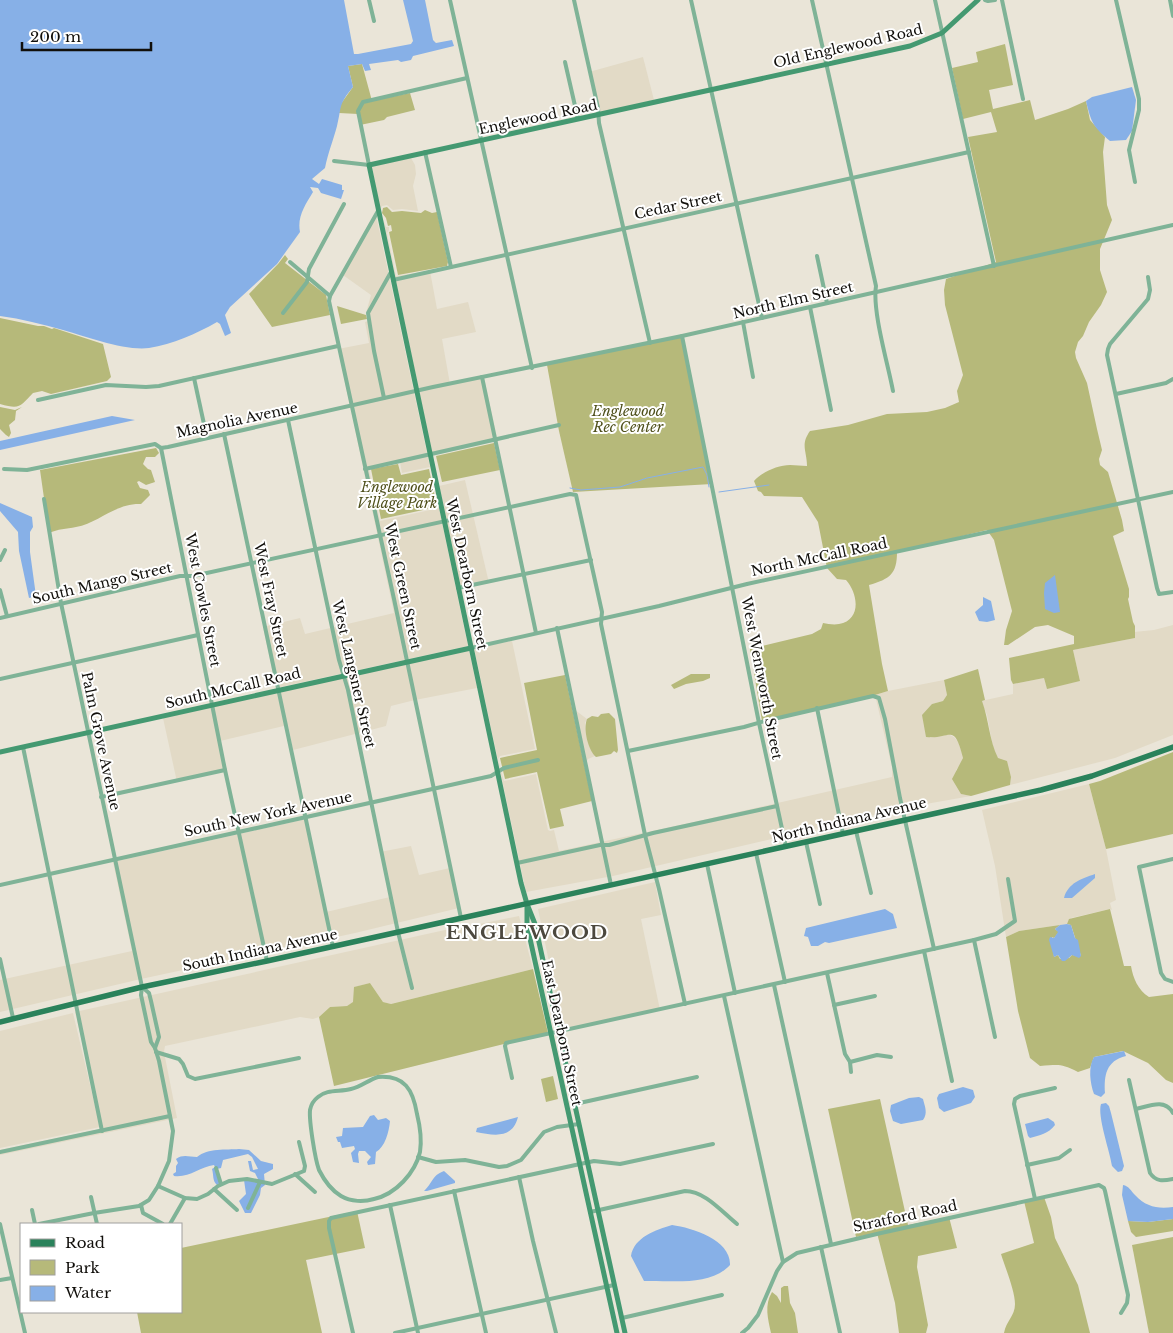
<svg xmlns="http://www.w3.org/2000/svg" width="1173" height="1333" font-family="'Libre Baskerville',serif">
  <rect width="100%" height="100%" fill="#eae5d8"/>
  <g fill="#e2dac6">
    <path d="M643,57L654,100L598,113L589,72Z"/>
    <path d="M411,158L415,165L416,174L413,186L418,211L402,209L393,210L387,205L382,206L380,210L372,166Z"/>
    <path d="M376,215L430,467L402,473L400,462L369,470L380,521L439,508L468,646L276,688L263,627L300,618L305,634L394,613L338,349L369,343L365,322L368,321L367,313H366L371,295L343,275Z"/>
    <path d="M383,219L386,227H389V230L387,233L396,276L430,271L437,309L468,302L476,332L442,339L450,384L484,378L498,442L495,441L434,455L433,458Z"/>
    <path d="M465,480L489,583L461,588L439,486Z"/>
    <path d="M1173,625V735L1115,758L1010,785L1011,776L1003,761L998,759L993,748L987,715L981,701L1013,694V684L1044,678L1047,688L1080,681L1073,650L1135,638L1134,632L1154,630Z"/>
    <path d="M512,641L535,749L500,756L498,759L504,781L536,774L548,830L550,831L554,830L559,851L703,820L892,777V767L875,695L888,691L944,680L947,695L943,701L932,704L930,738L948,734L954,737L959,743L963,758L961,764L956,770L961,794L971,796L909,807L613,876L526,892L474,648Z"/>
    <path d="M469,650L477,688L415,700L391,706L386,726L293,750L288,725L220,741L227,770L177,782L163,718Z"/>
    <path d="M575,710L587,719L585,723L587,735L591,750L595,756L588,759L586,763Z"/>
    <path d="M1089,784L1106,849L1116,900L1110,903L1112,910L1110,909L1071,918L1067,924L1019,931L1006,937L995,866L982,810Z"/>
    <path d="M306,819L326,912L390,897L380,852L411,846L419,875L450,868L459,908L355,933L141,979L0,1012V980L132,951L113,862Z"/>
    <path d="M655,882L661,915L641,919L660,1010L563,1029L538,909Z"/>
    <path d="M519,916L533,969L391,1004L383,1002L370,983L355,987L354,1002L347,1006L330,1007L319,1017L313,1019L300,1017L165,1046L164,1052L177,1118L0,1155V1150L100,1129L102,1126L75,1012L454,928L456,929Z"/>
    <path d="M73,1013L100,1127L0,1148V1031Z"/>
  </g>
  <g fill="#b6b97a">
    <path d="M1005,44L1013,85L989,90L993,109L1030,100L1035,120L1068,109L1086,101L1090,120L1105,137L1103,152L1107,205L1112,220L1100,249V270L1107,292L1101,305L1089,322L1083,336L1078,342L1075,352L1076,358L1087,383L1097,429L1102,450L1099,459L1100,465L1108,472L1122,520L1124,531L1113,536L1129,589V597L1128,599L1133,622L1135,626V638L1073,650L1080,681L1047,689L1044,678L1013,684L1011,680L1009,658L1074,644V636L1048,625L1035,627L1008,645H1004L1006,630L1012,611L994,540L987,530L897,552C897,574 890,579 869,585L882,664L888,691L875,695L762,721L750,649L812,634L821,629L823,623C828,624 834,625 839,624C862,620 858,593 846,580L837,579L827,568L818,522L802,497L764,496L761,492L758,491L754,481C762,472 778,465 790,465C796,465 801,466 807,466C807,451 800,445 810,431L848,425L887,414L927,412L945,408L959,402L957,391L963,375L945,305L944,290L946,279L996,262L968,137L997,132L991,112L963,119L952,68L978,62L976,52Z"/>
    <path d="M362,64L372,101L410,93L415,110L387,117L384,120L360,125L358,114L339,113L340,105L353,87L348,66Z"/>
    <path d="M387,207L392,212L402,211L421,213L425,210L432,213L437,212L448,262L447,266L398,275L389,232L392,231L391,225L388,226L386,218L382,213L383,208Z"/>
    <path d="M285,255L288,259L285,263L326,295L330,315L272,327L249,294L278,264Z"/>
    <path d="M337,306L366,315L367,319L341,324Z"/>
    <path d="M0,318L38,326H44L52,329L54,328L103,344L111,377L107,381L51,394L42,391L33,393C20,406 21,410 0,404Z"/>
    <path d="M682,336L712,484L573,492L559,431L547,365Z"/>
    <path d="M0,407L15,410L22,407L16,411L15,420L9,425L11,433L9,437L6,435L0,429Z"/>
    <path d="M494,443L500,470L442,482L436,456Z"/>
    <path d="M156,448L159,453L155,457H146L143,464L148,469L151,470L155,482L146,485L139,481L137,482L140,488L148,490L150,495L141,504C115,503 99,523 76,527C66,529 58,529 49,533L40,470Z"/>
    <path d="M398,464L401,475L429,469L437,507L381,519L371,469Z"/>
    <path d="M978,669L985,700L982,701C989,720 989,740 998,758L1007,761L1011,777L1010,785L971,796L961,794L952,779L963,758C954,721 950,740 926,737L922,715L932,704L943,701L947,695L944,680Z"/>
    <path d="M691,674H710V678L703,681L686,684L674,689L671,685Z"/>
    <path d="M565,675L592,801L560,809L564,826L550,829L537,772L505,779L500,758L537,750L524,683Z"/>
    <path d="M609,713L615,719L618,750L617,753L614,751L611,754L596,757C588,750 583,729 587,719L592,716L598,717L601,714Z"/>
    <path d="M1173,752V834L1106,849L1089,784L1100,781Z"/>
    <path d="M1110,909L1124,966H1131C1133,978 1138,990 1149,997L1173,994V1083L1166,1080L1148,1063L1123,1051L1094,1057L1090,1068L1078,1072C1060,1063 1059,1065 1040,1066L1030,1058L1018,1011L1006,937L1019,931L1060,925L1055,929L1059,932L1054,938L1052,937L1054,957L1058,955L1060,959L1069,958L1072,955L1081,956L1071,925L1067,924L1069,919Z"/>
    <path d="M533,969L548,1033L334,1086L319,1017L330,1007L347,1006L353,1002L354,987L370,983L383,1002L391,1004Z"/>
    <path d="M553,1076L558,1099L546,1102L541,1079Z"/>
    <path d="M880,1099L908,1225L949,1217L957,1248L918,1256L917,1267L928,1325L926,1333H899L895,1303L877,1233L856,1237L828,1109Z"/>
    <path d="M1044,1197L1051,1217L1055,1238L1078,1285L1090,1333H1004C1006,1321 1015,1316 1015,1304C1015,1291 1005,1267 1001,1254L1034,1243L1024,1201Z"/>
    <path d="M357,1211L365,1248L306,1260L322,1333H141L137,1312H181V1248Z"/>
    <path d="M1173,1219V1231L1136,1237L1131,1232L1128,1221L1148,1222Z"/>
    <path d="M1173,1237V1333H1149L1132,1245Z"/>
    <path d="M784,1286H788L790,1303L795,1313L798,1333H771C768,1319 764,1305 772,1292L777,1296L781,1303V1288Z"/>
  </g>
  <g fill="#87b0e7">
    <path d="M0,0H344L354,54H358L411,44L413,41L403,0H425L433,40L436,43L452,40L454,46L413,56L411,60L401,62L398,60L369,64L371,70L365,71L362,64L348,66L353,87C338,105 342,106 337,126C333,141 328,153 325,168L312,179L319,184L322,179L342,185V190H344L341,199L321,193L318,188L310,187L313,192C305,205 297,217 300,232L277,264L230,307L225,315L231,333L225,336L220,324L217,322C196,334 173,344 149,348C125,351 87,337 63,330C42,324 22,319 0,316Z"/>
    <path d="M1132,87L1136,100L1132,131L1126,140L1110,141C1093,127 1091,122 1086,101L1092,97Z"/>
    <path d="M112,416L135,420L0,450V441Z"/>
    <path d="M0,503L32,517L33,527L30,532V552L36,596L29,598L19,551L18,532L0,511Z"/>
    <path d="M1055,575L1060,612L1054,613L1045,609L1044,593L1045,583Z"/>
    <path d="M983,597L991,601L995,620L987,622L979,621L975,612L983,605Z"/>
    <path d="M1095,874V878L1072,898H1064C1068,883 1081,879 1095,874Z"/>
    <path d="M885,909L893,914L897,928L829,943L825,942L818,946H811L808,937L804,936L806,928Z"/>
    <path d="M1067,924L1071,925L1075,938L1078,940L1081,956L1079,958L1072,955L1065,961H1062L1058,955L1054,957L1049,940L1050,937L1054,938L1058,932L1055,929L1060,925Z"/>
    <path d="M1124,1051L1126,1056C1106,1061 1104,1075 1105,1093L1101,1097L1094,1094C1090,1083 1088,1067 1094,1057Z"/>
    <path d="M963,1087L973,1090L975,1097L971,1103L944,1112L939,1108L937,1098L939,1094Z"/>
    <path d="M919,1097L923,1099C925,1107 928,1113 923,1120L901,1124L893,1121L890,1111L891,1105L909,1098Z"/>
    <path d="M1106,1103L1109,1106L1111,1113L1124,1166L1122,1171L1118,1172L1112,1166C1110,1152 1097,1116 1101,1104Z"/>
    <path d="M374,1115L378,1120L386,1118L390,1121C389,1132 385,1147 376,1152L375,1164L368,1165L367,1162L371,1157L365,1151H359L358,1154L359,1163L353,1162L351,1153L355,1149L354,1146L342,1148L340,1142H338L336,1137L342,1136L343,1128L363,1127L370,1116Z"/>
    <path d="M518,1117C512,1140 493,1135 476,1132L477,1128Z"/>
    <path d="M1048,1118L1054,1122L1055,1125C1048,1134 1040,1135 1030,1138L1028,1136L1025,1124Z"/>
    <path d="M239,1149L249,1150L261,1161L273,1164V1169L264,1174L265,1185L261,1188L260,1195L251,1213H245L239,1201L246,1194L244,1180L257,1181L258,1179L255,1173L250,1171L248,1161H251L253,1170L258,1169L252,1157L248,1154L223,1160L221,1168L217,1169L221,1182L217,1185C212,1180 214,1176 212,1169L215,1167L214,1165C200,1167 189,1178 174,1176L173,1174L176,1172V1166L178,1163L176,1159C183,1154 189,1157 197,1157C208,1148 226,1150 239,1149Z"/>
    <path d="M444,1171L455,1181V1183L427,1191H424C433,1183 431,1176 444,1171Z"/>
    <path d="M1123,1185C1129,1186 1131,1191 1135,1195C1146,1207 1158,1209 1173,1207V1219L1148,1222L1128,1221L1122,1195Z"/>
    <path d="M672,1225C693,1228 731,1240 730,1265C710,1287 671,1280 644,1281L631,1256C634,1237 656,1230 672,1225Z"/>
  </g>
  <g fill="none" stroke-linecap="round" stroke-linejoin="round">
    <g stroke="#87b0e7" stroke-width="1">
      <path d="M570,488L581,490L620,487L647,478L703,467L707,475L709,487"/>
      <path d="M719,492L769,485"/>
    </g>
    <g stroke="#7fb397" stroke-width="4">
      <path d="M369,0L374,21"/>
      <path d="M450,0L532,368"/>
      <path d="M574,0L598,108L599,123L650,343"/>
      <path d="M691,0L762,318"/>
      <path d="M812,0L876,286C872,311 888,364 893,391"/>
      <path d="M935,0L994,266"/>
      <path d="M985,0L988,1L995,0"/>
      <path d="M1002,0L1023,99"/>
      <path d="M1116,0L1139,99V110L1129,150L1135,182"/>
      <path d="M1170,0L1173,16"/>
      <path d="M565,62L578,119"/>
      <path d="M425,152L451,267"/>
      <path d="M334,161L369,165L358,111L363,102L467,78"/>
      <path d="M378,211L330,296L329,301L394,599L461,918"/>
      <path d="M817,256L827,303"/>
      <path d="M290,262L330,296"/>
      <path d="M1148,277L1150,290L1148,299L1110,344L1108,349L1107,355L1157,588L1159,594L1173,592"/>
      <path d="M393,280L969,152"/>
      <path d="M810,307L831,410"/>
      <path d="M283,313L307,282L309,269L344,204"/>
      <path d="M743,322L753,377"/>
      <path d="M682,336L759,723L786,847"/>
      <path d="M482,377L536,633"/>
      <path d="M194,378L207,438"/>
      <path d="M1116,394L1166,383L1173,379"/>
      <path d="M384,398L374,351L368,313L391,272"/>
      <path d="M38,400L106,385L146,387L159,386L338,346"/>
      <path d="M288,420L339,660L348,690L398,932L412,988"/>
      <path d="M224,434L333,947"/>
      <path d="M161,448L225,770L267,961"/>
      <path d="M4,469L27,470L155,444L161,448L168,447L433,387L682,336L1173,225"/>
      <path d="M365,469L559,425"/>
      <path d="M0,560L5,550"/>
      <path d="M458,588L591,560"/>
      <path d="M0,590L7,616"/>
      <path d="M0,618L180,576H193L570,494L576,495L602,612L601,624L645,835L659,889L685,1004"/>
      <path d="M557,628L611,885"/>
      <path d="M471,648L659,606L747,584L1173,492"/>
      <path d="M0,679L198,635"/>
      <path d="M817,708L843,834"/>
      <path d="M23,747L102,1131"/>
      <path d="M628,751L744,727L765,721L873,696L879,698L885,719L900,798L934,949"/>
      <path d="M101,797L225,770"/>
      <path d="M856,831L871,893"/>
      <path d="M806,842L820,904"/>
      <path d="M756,853L785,982"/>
      <path d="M1173,859L1139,867L1161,973L1165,979L1173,982"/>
      <path d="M517,863L600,845H609L653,833L777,806"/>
      <path d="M707,864L735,993"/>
      <path d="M0,885L491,776L504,768L538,760"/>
      <path d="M974,940L995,1037"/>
      <path d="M924,951L952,1081"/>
      <path d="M0,959L13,1018"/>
      <path d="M827,973L845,1054L850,1062L851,1072"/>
      <path d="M774,985L831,1244"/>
      <path d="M142,987L149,993L151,1001L159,1037L155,1048"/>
      <path d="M724,996L783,1262"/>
      <path d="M834,1005L875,996"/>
      <path d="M156,1052L179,1059L183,1064L188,1076L195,1079L299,1058"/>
      <path d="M850,1062L877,1055L891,1057"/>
      <path d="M378,1077C405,1075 413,1090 417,1114C420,1126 422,1139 420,1152C415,1173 396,1194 374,1199C364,1202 351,1202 341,1196C331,1190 324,1180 319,1170C315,1159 309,1121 310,1110C311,1105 314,1100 318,1097C327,1089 339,1092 351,1089C361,1087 368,1080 378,1077Z"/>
      <path d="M512,1078L505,1046L506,1043L974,940L996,934L1015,921L1008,879"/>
      <path d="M1129,1080L1150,1173C1156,1182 1163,1181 1173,1179"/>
      <path d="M575,1104L697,1077"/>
      <path d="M1136,1109C1149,1106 1165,1098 1173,1113"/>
      <path d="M0,1152L170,1116"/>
      <path d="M418,1157L436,1162L465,1160L499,1167L507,1166L521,1160L544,1132L557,1127L579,1124"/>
      <path d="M1027,1165L1059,1158L1070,1150"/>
      <path d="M216,1168L221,1184"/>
      <path d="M295,1174L315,1192"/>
      <path d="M519,1177L533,1241L556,1333"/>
      <path d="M158,1186L185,1198L197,1199L208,1194L218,1186L229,1181L247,1179L272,1184L304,1171L305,1166L299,1142"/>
      <path d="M214,1189L237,1210"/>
      <path d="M454,1191L486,1333"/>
      <path d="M91,1197L97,1224"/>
      <path d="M1035,1199L1014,1104L1015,1099L1020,1096L1055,1088"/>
      <path d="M141,1205L143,1213L163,1224"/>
      <path d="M390,1205L418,1333"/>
      <path d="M248,1208L260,1182"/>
      <path d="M32,1210L35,1224"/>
      <path d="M590,1212L685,1191C705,1191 722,1212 737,1224"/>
      <path d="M0,1224L25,1333"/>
      <path d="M39,1224L94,1213L139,1206L149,1200L158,1186L169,1161L173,1131L159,1061L155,1048L151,1042L141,995L142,987L61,603L44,499"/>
      <path d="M170,1224L185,1198"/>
      <path d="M821,1247L840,1333"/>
      <path d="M0,1280L12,1278"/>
      <path d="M622,1318L722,1295"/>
      <path d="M353,1333L329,1228V1221L331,1218L594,1161L620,1164L713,1144"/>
      <path d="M395,1333L614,1285"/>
      <path d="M742,1333L748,1328L758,1315L777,1271L783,1262L797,1253L881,1233L1099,1185L1104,1188L1105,1191L1128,1295L1127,1303L1121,1313"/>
    </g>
    <g stroke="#449971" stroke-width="5">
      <path d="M0,752L471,648"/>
      <path d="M527,907V925L617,1333"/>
      <path d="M625,1333L535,924L527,904L521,883L369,165L910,46L942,33L978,0"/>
    </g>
    <path stroke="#2a825b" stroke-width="5.5" d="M0,1022L142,987L267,961L1041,790L1092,776L1173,747"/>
  </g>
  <g text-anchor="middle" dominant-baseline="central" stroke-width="4" stroke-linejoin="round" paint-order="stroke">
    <g font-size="14" fill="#110f0b" stroke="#fff">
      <text transform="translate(848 46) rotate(-13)">Old Englewood Road</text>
      <text transform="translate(538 117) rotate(-12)">Englewood Road</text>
      <text transform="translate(678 205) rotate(-12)">Cedar Street</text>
      <text transform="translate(793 300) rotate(-13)">North Elm Street</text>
      <text transform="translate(237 420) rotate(-12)">Magnolia Avenue</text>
      <text transform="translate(819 557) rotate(-12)">North McCall Road</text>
      <text transform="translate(467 574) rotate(78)">West Dearborn Street</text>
      <text transform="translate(102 583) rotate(-13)">South Mango Street</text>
      <text transform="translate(403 586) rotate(78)">West Green Street</text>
      <text transform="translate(203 600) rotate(79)">West Cowles Street</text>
      <text transform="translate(271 600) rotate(78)">West Fray Street</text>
      <text transform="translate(354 674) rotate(77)">West Langsner Street</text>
      <text transform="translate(762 678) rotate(79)">West Wentworth Street</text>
      <text transform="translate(233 688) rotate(-13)">South McCall Road</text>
      <text transform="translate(101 741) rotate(78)">Palm Grove Avenue</text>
      <text transform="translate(268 814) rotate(-12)">South New York Avenue</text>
      <text transform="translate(849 820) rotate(-13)">North Indiana Avenue</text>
      <text transform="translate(260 950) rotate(-12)">South Indiana Avenue</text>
      <text transform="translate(562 1033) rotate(78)">East Dearborn Street</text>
      <text transform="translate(905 1216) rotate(-12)">Stratford Road</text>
    </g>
    <g font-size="14" font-style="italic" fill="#4f501b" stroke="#fff">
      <text x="628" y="411">Englewood<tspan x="628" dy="16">Rec Center</tspan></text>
      <text x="397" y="487">Englewood<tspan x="397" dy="16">Village Park</tspan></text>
    </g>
    <g font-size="19" font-weight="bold" letter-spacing="1" fill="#4c483e" stroke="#fff">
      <text x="527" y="932">ENGLEWOOD</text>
    </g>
  </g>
  <rect x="20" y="1223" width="162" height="90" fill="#ffffff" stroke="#a09f9d"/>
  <rect x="30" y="1239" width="25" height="8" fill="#2a825b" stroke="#a09f9d"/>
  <text x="65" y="1248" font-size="15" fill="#110f0b">Road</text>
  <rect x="30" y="1260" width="25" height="15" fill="#b6b97a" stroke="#a09f9d"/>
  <text x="65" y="1273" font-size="15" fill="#110f0b">Park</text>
  <rect x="30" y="1286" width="25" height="15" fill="#87b0e7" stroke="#a09f9d"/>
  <text x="65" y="1298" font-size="15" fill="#110f0b">Water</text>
  <path d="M22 42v8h129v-8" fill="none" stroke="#110f0b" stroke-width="2.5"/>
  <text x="30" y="42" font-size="15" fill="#110f0b" stroke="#ffffff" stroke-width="4" paint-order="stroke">200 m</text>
</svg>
